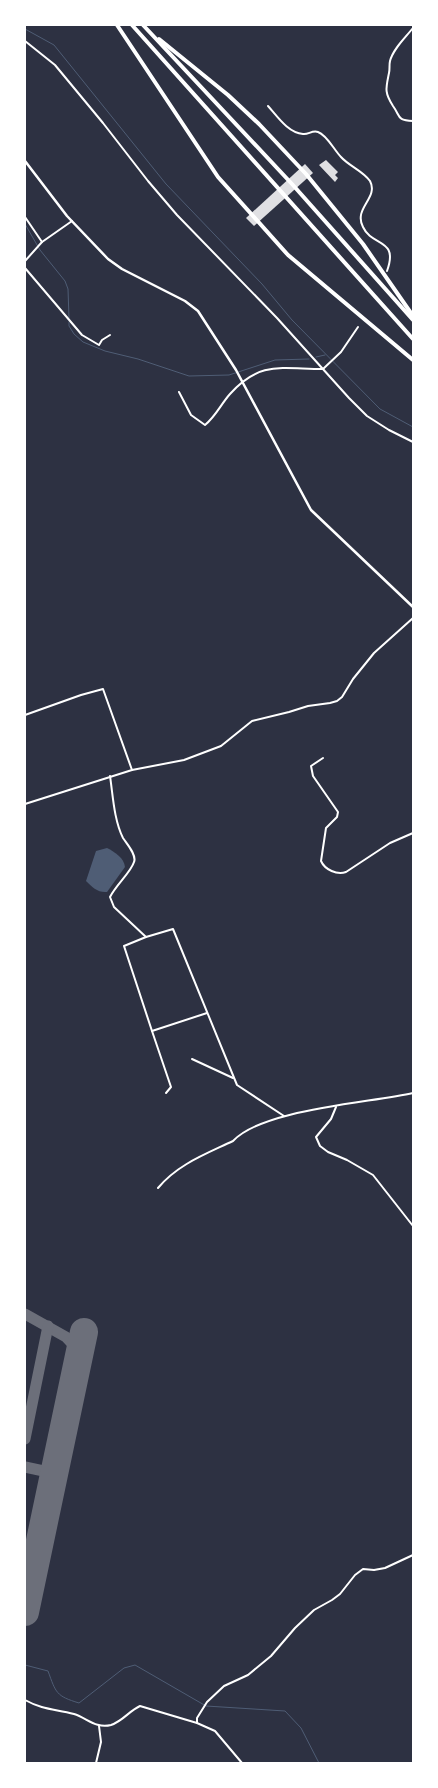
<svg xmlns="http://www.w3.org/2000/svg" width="438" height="1788" font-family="'PT Sans Narrow',sans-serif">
  <rect width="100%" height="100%" fill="#2d3142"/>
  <path fill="#4f5d75" d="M107,848C115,852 124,858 125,867L107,892C98,893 92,887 86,881L96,851Z"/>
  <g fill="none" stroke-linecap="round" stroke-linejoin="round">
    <g stroke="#4f5d75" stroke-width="1">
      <path d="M25,29L54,45L166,184L262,284L292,320L380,409L413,427"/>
      <path d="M25,224L40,250L65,281L68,289L69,318"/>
      <path d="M69,322V326L74,334L83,342L105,351L138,359L189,376L229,375L275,360L309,359"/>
      <path d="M316,357L325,355"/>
      <path d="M25,1665L48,1671C56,1693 56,1696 79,1703L124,1668L135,1665L206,1706L285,1711L301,1728L319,1763"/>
    </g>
    <g stroke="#6c6f7a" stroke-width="11">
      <path d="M25,1314L66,1337L80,1352"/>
      <path d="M25,1439L48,1326"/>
      <path d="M25,1467L53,1473"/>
      <path d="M25,1609H26"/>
    </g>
    <path stroke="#6c6f7a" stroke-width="28" d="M25,1612L84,1332"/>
  </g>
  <g fill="#e0e0e3">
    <path d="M326,160L338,172L335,175L338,178L335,182L319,165Z"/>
    <path d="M305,164L313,173L254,226L246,218Z"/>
  </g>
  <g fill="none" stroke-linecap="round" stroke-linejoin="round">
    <g stroke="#fff" stroke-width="2">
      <path d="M413,28C405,38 393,49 390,61C389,65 390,69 389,73C386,88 384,92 393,106C401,117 396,120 413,121"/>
      <path d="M25,41L55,65L103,123L148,181L177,215L277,318L349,398L367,416L389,430L413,442"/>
      <path d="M268,106C277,116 288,133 303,134C308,135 312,130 318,132C327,135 334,150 341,157C349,166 363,171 370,181C379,198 353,208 363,227C372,247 399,238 387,271"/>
      <path d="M25,217L42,242L72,221"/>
      <path d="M25,261L42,242"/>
      <path d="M25,268L82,335L99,345L102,340L110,335"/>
      <path d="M179,392L191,415L205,425C216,416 221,404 230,394C260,360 283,369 323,369L341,352L358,327"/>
      <path d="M25,715L81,695L103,689L132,770"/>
      <path d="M323,758L311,766L313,776L338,812L337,817L326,828L321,861C325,870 337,875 346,872L390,843L413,833"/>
      <path d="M110,776C113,796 114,820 123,838C127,844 137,855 134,862C131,872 116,885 110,897L114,907L146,937L173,929L237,1085L284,1116"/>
      <path d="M25,804L132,770L184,760L221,746L252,721L289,712L308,706L330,703L337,701L342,697L353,679L374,653L413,618"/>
      <path d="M146,937L124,946L152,1031L207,1013"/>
      <path d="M152,1031L171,1087L166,1093"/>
      <path d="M192,1059L233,1078"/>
      <path d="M336,1107L331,1119L316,1137L320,1146L328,1152L347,1160L373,1175L413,1226"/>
      <path d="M158,1188C178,1164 206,1154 233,1141C263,1109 369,1103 413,1093"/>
      <path d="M25,1700C43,1710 55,1709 74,1714C87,1718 96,1729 111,1725C123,1721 129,1711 140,1706L197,1723L215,1731L242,1763"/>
      <path d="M197,1723V1718L207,1702L224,1686L248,1675L271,1656L295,1628L314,1610L332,1600L340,1594L355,1575L363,1569L374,1570L385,1568L413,1555"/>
      <path d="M96,1763L101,1742L99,1726"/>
    </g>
    <path stroke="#fff" stroke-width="2.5" d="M25,161L67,216L108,259L122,269L185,301L198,311L236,370L311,510L413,607"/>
    <g stroke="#fff" stroke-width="4">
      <path d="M117,25L218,177L288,255L413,360"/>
      <path d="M132,25L413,339"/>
      <path d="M143,25L292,184L413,320"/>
      <path d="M159,39L228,95L259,124L306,174L363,244L413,316"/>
    </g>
  </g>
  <rect width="438" height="1788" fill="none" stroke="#ffffff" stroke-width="52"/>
</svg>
